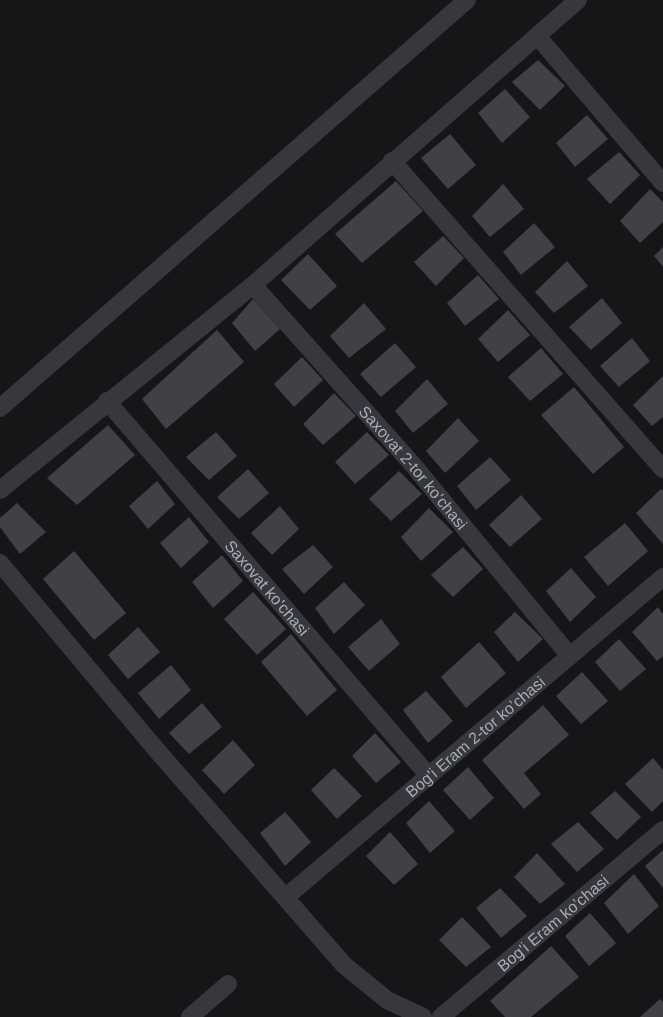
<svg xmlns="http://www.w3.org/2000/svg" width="663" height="1017" font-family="Arial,sans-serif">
  <rect width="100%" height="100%" fill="#161618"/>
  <g fill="#404145">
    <path d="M538,60L565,86L540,110L512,82Z"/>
    <path d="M505,89L530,117L502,143L478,113Z"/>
    <path d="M587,115L608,139L575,167L556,143Z"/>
    <path d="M450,134L476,165L448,189L421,158Z"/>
    <path d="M619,152L640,175L610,204L587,179Z"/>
    <path d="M396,181L423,211L362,263L335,234Z"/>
    <path d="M503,184L524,209L490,237L472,216Z"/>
    <path d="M650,189L663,202V222L640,243L620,221Z"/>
    <path d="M534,223L555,247L521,275L503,252Z"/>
    <path d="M443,236L464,258L436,286L414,262Z"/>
    <path d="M663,247V267L654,256Z"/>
    <path d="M308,254L337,286L310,310L281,280Z"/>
    <path d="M567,261L588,286L554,313L535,292Z"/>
    <path d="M478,275L499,299L465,326L447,303Z"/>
    <path d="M602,298L622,323L591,350L569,327Z"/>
    <path d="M253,299L280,329L255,351L232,323Z"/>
    <path d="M364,303L386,329L349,358L330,336Z"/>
    <path d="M508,310L530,335L498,362L478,339Z"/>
    <path d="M217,330L244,362L166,429L142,399Z"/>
    <path d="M632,338L650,361L619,387L600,366Z"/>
    <path d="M395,343L416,367L381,397L360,374Z"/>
    <path d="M541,348L563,374L530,401L508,377Z"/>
    <path d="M302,357L323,380L294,407L274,384Z"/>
    <path d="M663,376V417L652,426L633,405Z"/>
    <path d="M427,379L448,404L413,433L395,411Z"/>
    <path d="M574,387L624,447L593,474L541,415Z"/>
    <path d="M334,393L356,416L323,445L303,424Z"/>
    <path d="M458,418L479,441L445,473L426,451Z"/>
    <path d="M108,425L135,455L77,505L47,478Z"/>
    <path d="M216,432L237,456L209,480L186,457Z"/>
    <path d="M367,432L389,455L355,484L335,462Z"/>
    <path d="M490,457L511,480L476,510L457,486Z"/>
    <path d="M248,469L269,493L239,519L217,497Z"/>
    <path d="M399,471L422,494L391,521L369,499Z"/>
    <path d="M157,481L175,504L148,529L129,506Z"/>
    <path d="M661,489L663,491V544L636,513Z"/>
    <path d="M521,495L542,519L510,547L489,525Z"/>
    <path d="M17,503L46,532L20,554L0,527V518Z"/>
    <path d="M280,506L299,529L272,555L251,533Z"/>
    <path d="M429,508L453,532L421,561L401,537Z"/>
    <path d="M189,517L209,542L181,568L160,543Z"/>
    <path d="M625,523L648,551L608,586L584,557Z"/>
    <path d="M313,545L333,567L304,594L282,569Z"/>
    <path d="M463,547L483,569L453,597L431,575Z"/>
    <path d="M74,551L126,613L94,640L43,579Z"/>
    <path d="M222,555L243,581L213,608L192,582Z"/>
    <path d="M571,568L596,597L570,622L546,591Z"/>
    <path d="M344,582L365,605L334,634L315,608Z"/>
    <path d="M253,592L286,629L257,655L224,619Z"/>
    <path d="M658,607L663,614V656L657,661L632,632Z"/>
    <path d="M515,612L543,639L518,662L494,632Z"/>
    <path d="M381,619L400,644L369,671L348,647Z"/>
    <path d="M138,627L160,652L128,679L108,655Z"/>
    <path d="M291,634L337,690L307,716L261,662Z"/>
    <path d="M619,639L646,669L620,691L595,662Z"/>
    <path d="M479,642L506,673L466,708L441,677Z"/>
    <path d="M171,665L191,690L159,719L138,693Z"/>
    <path d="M582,672L608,701L581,724L556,696Z"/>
    <path d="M426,691L453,721L428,743L403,710Z"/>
    <path d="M202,703L222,727L189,754L169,733Z"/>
    <path d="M543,705L569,735L524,773L541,794L524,809L482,760Z"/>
    <path d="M375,733L401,762L376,783L352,756Z"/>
    <path d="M233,740L255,765L224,794L202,770Z"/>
    <path d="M653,758L663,770V801L652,812L625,784Z"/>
    <path d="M468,767L494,798L470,820L443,790Z"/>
    <path d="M334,768L362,796L337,819L311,790Z"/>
    <path d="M615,791L641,817L617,840L590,813Z"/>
    <path d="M429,801L455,831L430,853L406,823Z"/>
    <path d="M285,812L311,842L285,866L260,833Z"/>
    <path d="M578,822L604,849L577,872L551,844Z"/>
    <path d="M390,832L418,864L394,885L366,856Z"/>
    <path d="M663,850V888L645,866Z"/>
    <path d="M537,853L565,884L540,904L514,877Z"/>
    <path d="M634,874L659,906L628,934L604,903Z"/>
    <path d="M500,888L527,916L501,938L476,908Z"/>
    <path d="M590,913L616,943L589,966L565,936Z"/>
    <path d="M462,917L491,947L466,967L439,940Z"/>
    <path d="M551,946L579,977L531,1017H505L490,1001Z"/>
    <path d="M660,999L663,1002V1017H640Z"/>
  </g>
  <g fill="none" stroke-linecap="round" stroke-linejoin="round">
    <g stroke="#37383d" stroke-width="18">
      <path d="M538,37L663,183"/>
      <path d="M392,161L663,469"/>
      <path id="s1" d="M253,285L414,466L569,655"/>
      <path id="s2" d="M107,401L428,775"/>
      <path d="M0,408L467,0"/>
      <path d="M0,490L253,285L578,0"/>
      <path d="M0,563L154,747L344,965L387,1000L423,1017"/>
      <path id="s3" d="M286,897L663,577"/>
      <path d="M190,1017L228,984"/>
      <path id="s4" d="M441,1017L663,830"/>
    </g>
  </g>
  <g text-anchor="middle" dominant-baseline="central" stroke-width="4.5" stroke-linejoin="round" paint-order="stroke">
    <g font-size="16" fill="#a8adb8" stroke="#111113">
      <text stroke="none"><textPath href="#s1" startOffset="243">Saxovat 2-tor ko'chasi</textPath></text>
      <text stroke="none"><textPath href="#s2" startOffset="246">Saxovat ko'chasi</textPath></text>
      <text stroke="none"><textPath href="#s3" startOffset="248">Bog'i Eram 2-tor ko'chasi</textPath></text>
      <text stroke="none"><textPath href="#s4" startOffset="146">Bog'i Eram ko'chasi</textPath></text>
    </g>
  </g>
</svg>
